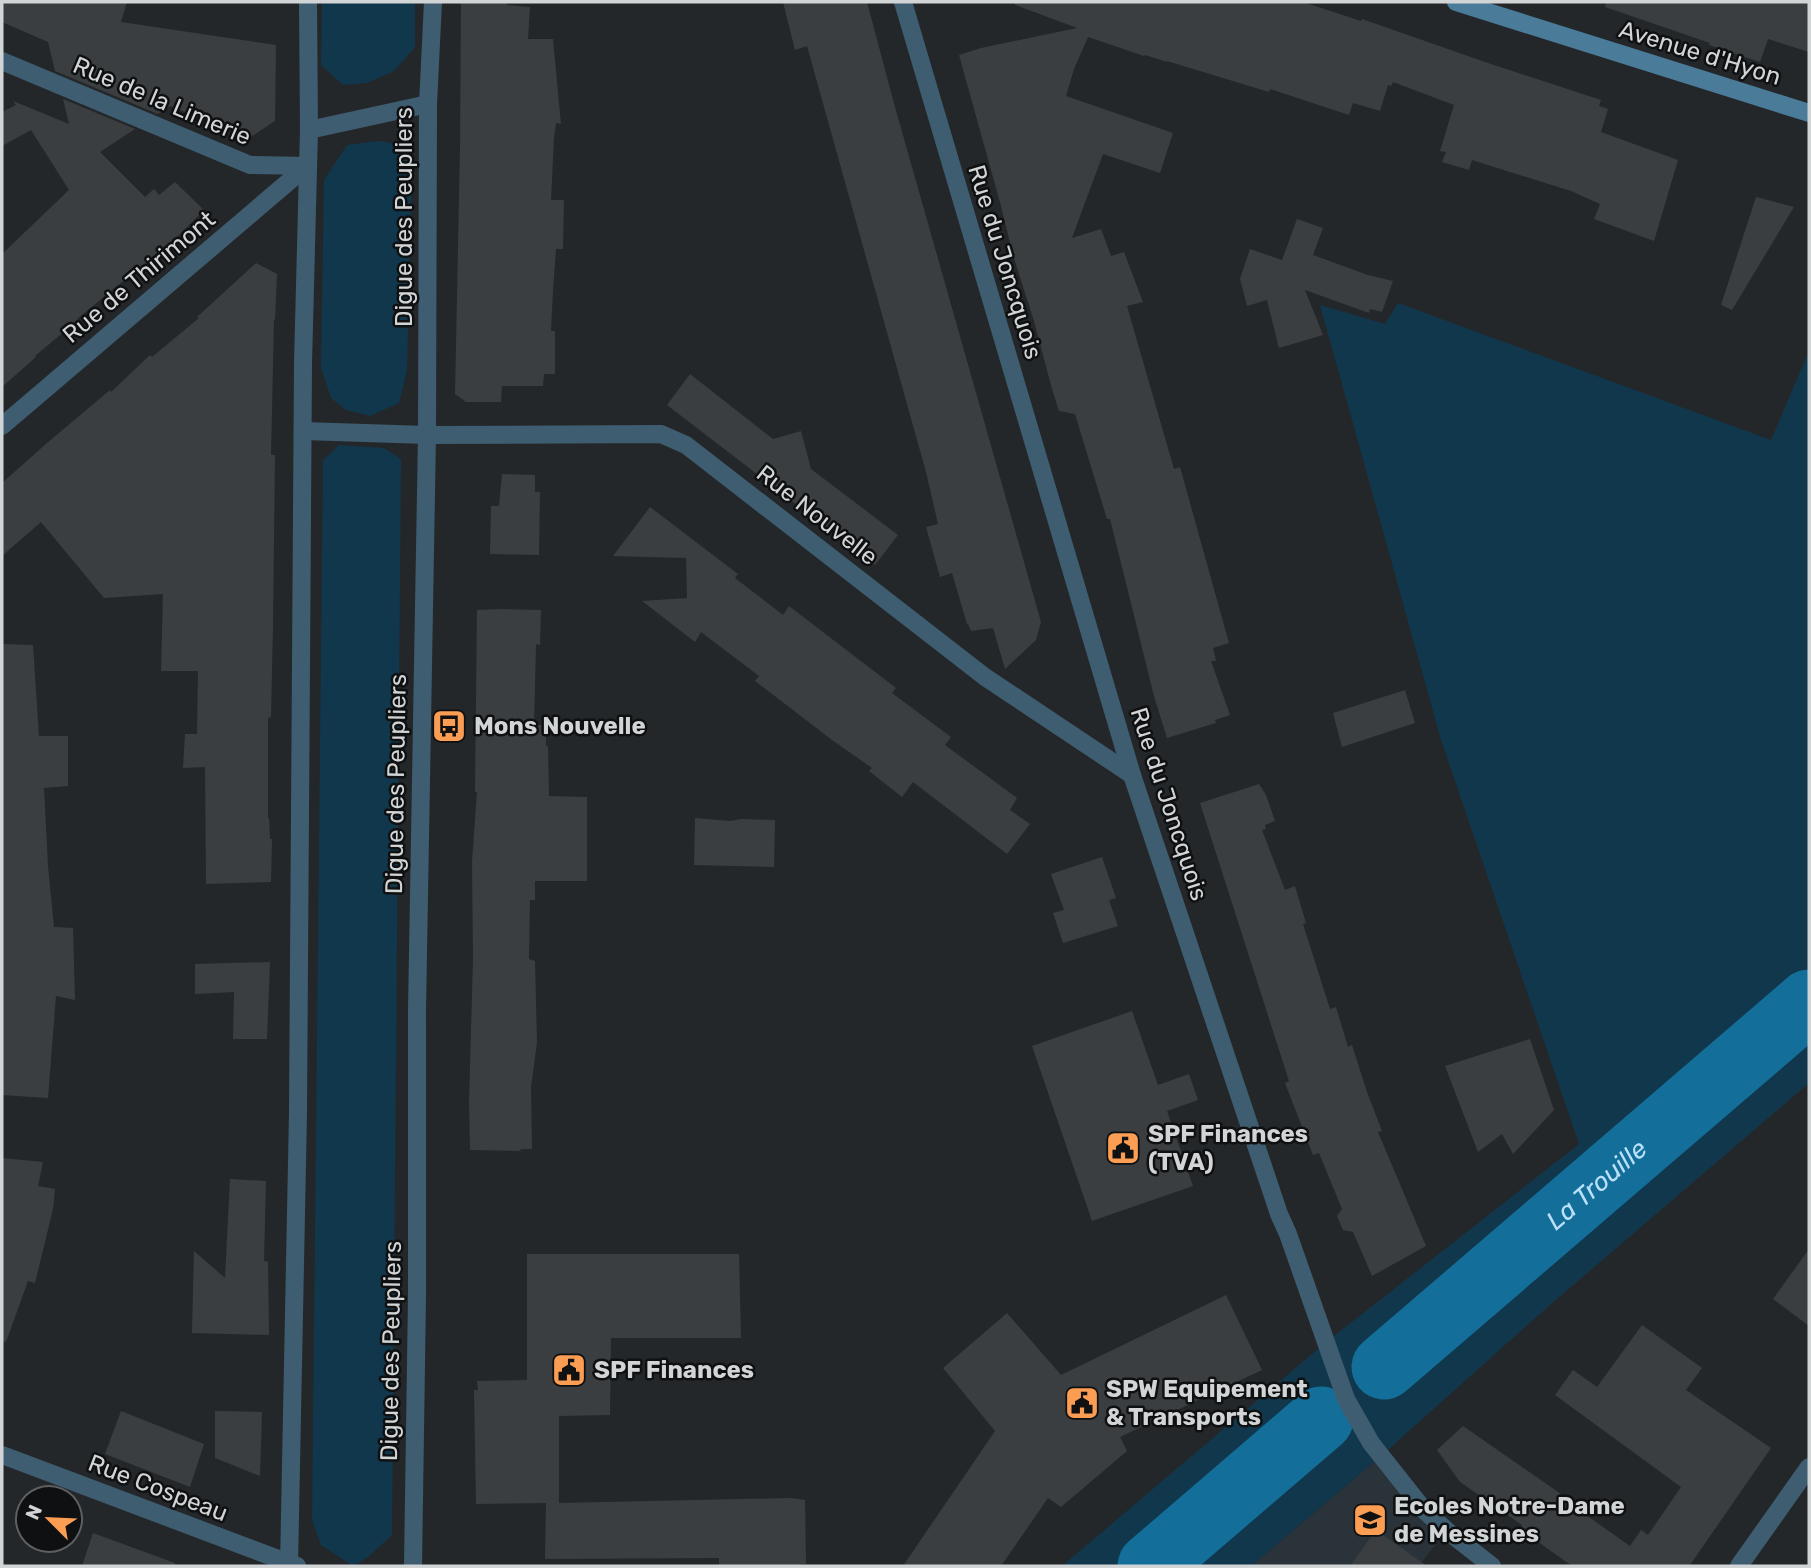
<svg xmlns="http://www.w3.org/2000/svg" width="1811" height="1568" font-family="Rubik,sans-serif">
  <rect width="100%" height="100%" fill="#24272a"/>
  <path fill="#2a3339" d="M1381,1456L1446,1530L1419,1566H1251Z"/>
  <g fill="#11374c">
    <path d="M322,2H415V47L394,71L367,83L343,85L321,65Z"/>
    <path d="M377,141C398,143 400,146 412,164L407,370L399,403L370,416L346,410L331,398L321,368L324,180L347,145Z"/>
    <path d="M1398,303L1771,440L1809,351V1083L1551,1304L1381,1456L1251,1566H1062L1325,1343L1579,1144L1441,740L1320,305L1385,324Z"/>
    <path d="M339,445L384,448L401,459L392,1535L368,1557L353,1566L321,1545L312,1520L323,460Z"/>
  </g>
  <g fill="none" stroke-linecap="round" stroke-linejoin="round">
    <g stroke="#136e99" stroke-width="65">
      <path id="s1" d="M1384,1367L1809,1002"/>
      <path d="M1150,1566L1321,1419"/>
    </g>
  </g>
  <g fill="#3b3e40">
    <path d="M2,2H127L121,22L276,45L275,121L249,138L170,106L158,114L55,71L48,42L2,22Z"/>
    <path d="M461,2H507V5L530,7L528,39H553L561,124L556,123L554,138L551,200H564L563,249H556L553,290L551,331H555V374H544L543,386H502L501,402H466L455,394L460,148Z"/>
    <path d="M783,2H867L895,107L1041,622L1036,640L1005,669L993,628L971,631L968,624H967L952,573L940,577L926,527L938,524L926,472L807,46L795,50Z"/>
    <path d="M1015,2H1303L1361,21L1362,19L1488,63L1601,100L1599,106L1608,109L1601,132L1678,160L1654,241L1594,219L1600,204L1571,191L1472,160L1469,170L1442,162L1446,152L1440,151L1454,105L1393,82L1391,86L1388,85L1380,111L1353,103L1349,115L1270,89L1269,92L1167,61V62L1145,55L1144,56L1088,37L1074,69L1066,96L1173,133L1160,173L1103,154L1072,238L1101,229L1111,256L1124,252L1143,302L1127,306L1174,469L1180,467L1229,643L1213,648L1216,661H1211L1230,715L1215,720L1216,723L1167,738L1154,696L1110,519H1107L1075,414L1059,411L1052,389L1034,321L1013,255L1001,206L959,55L981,48L1077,28L1015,5Z"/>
    <path d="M1606,2H1809V52L1768,39L1760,62L1709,45L1710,43L1605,7Z"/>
    <path d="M63,99L135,129L100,152L145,197L154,189L159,195L175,182L204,210L178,236L77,319L78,320L35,356L36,357L2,387V254L69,190L31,130L2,146V112L16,105L13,101L69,124Z"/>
    <path d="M1756,197L1794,207L1732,310L1721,305Z"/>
    <path d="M1297,219L1323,228L1313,255L1368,275L1393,281L1382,312L1370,309L1369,313L1305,290L1323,335L1279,348L1267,300L1247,306L1240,279L1250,249L1282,260Z"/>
    <path d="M256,263L277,274L275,320L274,319L271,455H275L273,626L271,717L268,718V818H269L270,839H272L271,882L206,884L205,767L183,768L185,734H197L198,671H161L163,594L104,598L41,522L2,556V483L47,443L110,390L111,392L150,355L152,357L199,318L197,317Z"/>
    <path d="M690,374L773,439L801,431L811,469L898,535L875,565L667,405Z"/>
    <path d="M502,474L535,475V492H540L539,555L490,554L491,506H499Z"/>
    <path d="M650,507L738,574L735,578L783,615L789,606L896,688L892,693L951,737L945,745L1017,798L1010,810L1030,824L1007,854L913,782L902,797L869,771L872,768L832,740L755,681L759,676L701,632L695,642L642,601L687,598L686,558L613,556Z"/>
    <path d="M501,609L541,610L540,645L536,644L534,725H542L541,733L546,734V746H548L549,796L587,797V881H535V900H530L529,959L535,961L537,1042L531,1087L532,1149H521L520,1151L470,1150L469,1102L473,959L472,861L477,792H475L477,610Z"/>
    <path d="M2,644L33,645L39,736H68V786L44,788L48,866L54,927L73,928L75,1000L56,996L48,1098L2,1095Z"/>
    <path d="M1405,690L1415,723L1342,747L1333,713Z"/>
    <path d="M1259,784L1266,795L1275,821L1265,825L1266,829L1262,830L1285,890L1295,886L1306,923L1303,924L1330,1009L1336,1007L1348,1047L1352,1045L1367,1092L1382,1131L1378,1132L1426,1246L1372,1276L1353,1232L1343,1230L1337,1216L1342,1209L1319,1153L1313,1155L1285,1083L1289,1081L1200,803Z"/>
    <path d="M695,818L730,821L741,819L775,820L774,867L694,865Z"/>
    <path d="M1102,857L1116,898L1109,900L1118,926L1063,943L1053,913L1064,910L1051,874Z"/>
    <path d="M270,962L267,1039H233L234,992L195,994V964Z"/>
    <path d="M1132,1011L1158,1085L1189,1074L1198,1100L1167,1111L1193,1186L1092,1221L1032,1046Z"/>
    <path d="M1530,1039L1554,1110L1513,1154L1502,1134L1478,1152L1445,1066Z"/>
    <path d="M2,1158L43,1162L38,1186L55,1189L53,1209L35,1283L28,1281L6,1342L2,1341Z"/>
    <path d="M230,1179L266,1181L264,1261L268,1262L269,1335L192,1333L194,1251L225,1278Z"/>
    <path d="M1809,1249V1326L1773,1299Z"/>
    <path d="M527,1254H739L741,1338H611L610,1415L559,1416V1503L791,1498L805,1500L806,1564H800V1566H719V1558L545,1559L546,1503L476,1504L474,1390H478L477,1381L527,1380Z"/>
    <path d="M1226,1295L1262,1370L1120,1437L1127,1451L1061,1507L1048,1498L1001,1566H903L995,1431L943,1368L1007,1313L1061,1375Z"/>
    <path d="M1642,1325L1702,1368L1686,1390L1771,1448L1690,1565L1692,1566H1572L1520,1529L1522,1525L1460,1482L1437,1450L1463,1426L1561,1494L1559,1496L1630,1546L1641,1530L1648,1535L1681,1487L1555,1395L1573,1370L1597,1387Z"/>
    <path d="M121,1411L204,1444L190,1487L105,1454Z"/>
    <path d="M215,1411L262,1412L260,1476L215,1458Z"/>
    <path d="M1376,1530L1427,1566H1350Z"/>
    <path d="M93,1533L175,1563V1566H82Z"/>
  </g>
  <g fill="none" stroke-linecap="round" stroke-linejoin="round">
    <g stroke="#3f5d70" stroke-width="18">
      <path d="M903,2L1132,775L1279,1214L1288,1234L1346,1399L1371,1443L1424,1510L1446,1530L1492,1566"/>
      <path d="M2,61L250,165L307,166"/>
      <path d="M309,130L428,104"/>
      <path d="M2,426L307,166"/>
      <path d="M303,431L427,435L661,434L686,445L985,677L1132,775"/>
      <path d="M2,1455L297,1566"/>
      <path d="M289,1566L298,1112L303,364L309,130L308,2"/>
      <path d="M413,1566L417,1296V1010L427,435L428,104L433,2"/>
      <path d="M1739,1566L1809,1467"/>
    </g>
    <path stroke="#4a7b99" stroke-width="18" d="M1456,2L1809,113"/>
  </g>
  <defs>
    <g id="bus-square" transform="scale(1.75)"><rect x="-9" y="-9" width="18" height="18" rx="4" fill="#fc9d54" stroke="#0f1011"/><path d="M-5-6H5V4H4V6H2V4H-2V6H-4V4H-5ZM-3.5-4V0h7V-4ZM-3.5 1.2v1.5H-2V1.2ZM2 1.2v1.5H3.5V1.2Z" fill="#111"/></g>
    <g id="civic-square" transform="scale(1.75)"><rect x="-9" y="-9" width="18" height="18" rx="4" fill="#fc9d54" stroke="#0f1011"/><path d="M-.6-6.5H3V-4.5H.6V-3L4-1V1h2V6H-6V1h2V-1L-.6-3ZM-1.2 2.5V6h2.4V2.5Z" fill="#111"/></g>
    <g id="school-square" transform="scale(1.75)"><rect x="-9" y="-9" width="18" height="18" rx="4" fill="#fc9d54" stroke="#0f1011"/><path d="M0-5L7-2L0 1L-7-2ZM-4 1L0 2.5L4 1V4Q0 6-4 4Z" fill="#111"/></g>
  </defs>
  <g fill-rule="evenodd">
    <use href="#bus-square" x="449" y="726"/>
    <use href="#civic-square" x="1123" y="1148"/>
    <use href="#civic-square" x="569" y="1370"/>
    <use href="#civic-square" x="1082" y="1403"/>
    <use href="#school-square" x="1370" y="1520"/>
  </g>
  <g text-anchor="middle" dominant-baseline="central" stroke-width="5" stroke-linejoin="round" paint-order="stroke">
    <g font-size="24" fill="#d2d5d6" stroke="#0f1011">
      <text transform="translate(1700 53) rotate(17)">Avenue d'Hyon</text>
      <text transform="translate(162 101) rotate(23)">Rue de la Limerie</text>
      <text transform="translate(404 217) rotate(-90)">Digue des Peupliers</text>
      <text transform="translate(1005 262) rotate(73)">Rue du Joncquois</text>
      <text transform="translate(139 277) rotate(-40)">Rue de Thirimont</text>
      <text transform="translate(817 515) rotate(38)">Rue Nouvelle</text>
      <text transform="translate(396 784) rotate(-89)">Digue des Peupliers</text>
      <text transform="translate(1169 804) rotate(72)">Rue du Joncquois</text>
      <text transform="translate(391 1351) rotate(-89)">Digue des Peupliers</text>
      <text transform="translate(158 1488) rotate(21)">Rue Cospeau</text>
    </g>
    <g font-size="24" font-weight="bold" fill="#d2d5d6" stroke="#0f1011" text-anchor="start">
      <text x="474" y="726">Mons Nouvelle</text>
      <text x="1148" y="1134">SPF Finances<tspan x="1148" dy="28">(TVA)</tspan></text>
      <text x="594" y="1370">SPF Finances</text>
      <text x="1106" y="1389">SPW Equipement<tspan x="1106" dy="28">&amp; Transports</tspan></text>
      <text x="1394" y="1506">Ecoles Notre-Dame<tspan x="1394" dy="28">de Messines</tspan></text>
    </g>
    <g font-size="26" font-style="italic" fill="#bae1f9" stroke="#0f1011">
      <text stroke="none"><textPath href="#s1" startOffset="280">La Trouille</textPath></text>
    </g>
  </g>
  <rect width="1811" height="1568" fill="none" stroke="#d2d5d6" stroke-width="7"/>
  <g transform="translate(49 1519) rotate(294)"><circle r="33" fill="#0f1011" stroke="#5d5f60" stroke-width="2"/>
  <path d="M0-5L12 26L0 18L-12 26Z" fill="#fc9d54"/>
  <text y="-10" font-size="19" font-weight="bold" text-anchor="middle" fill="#d2d5d6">N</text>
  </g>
</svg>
